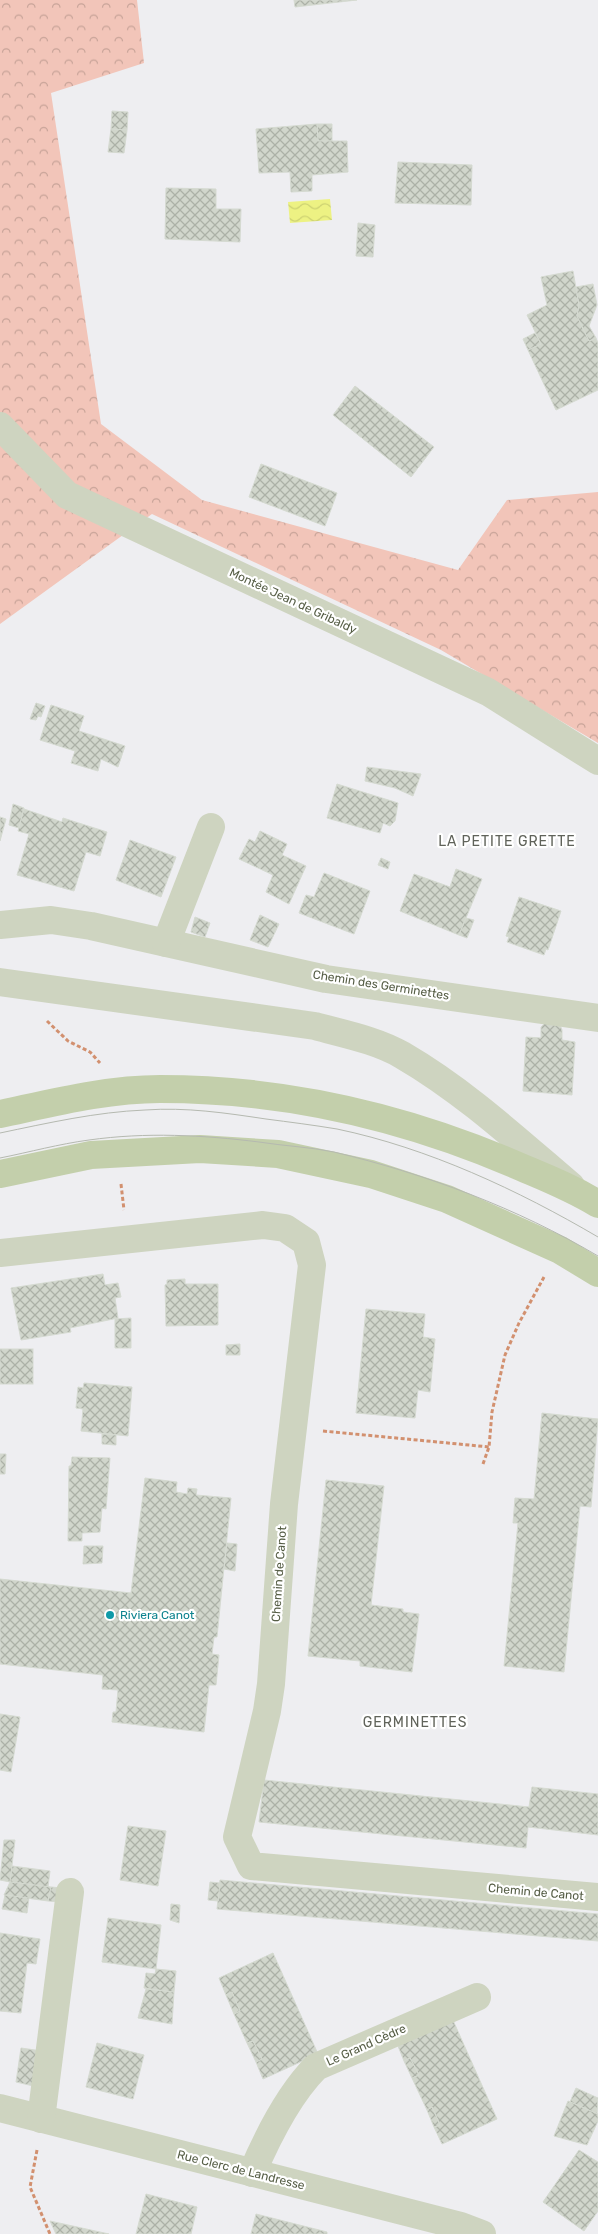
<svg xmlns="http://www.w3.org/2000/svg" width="598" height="2234" font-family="Rubik,sans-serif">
  <defs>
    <pattern id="forest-crowns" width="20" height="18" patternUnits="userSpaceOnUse" patternTransform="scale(1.25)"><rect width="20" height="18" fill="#f2c5b9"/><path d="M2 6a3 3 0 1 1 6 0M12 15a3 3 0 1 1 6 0" fill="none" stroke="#c7a398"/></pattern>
    <pattern id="water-waves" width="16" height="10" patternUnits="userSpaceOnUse" patternTransform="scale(1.25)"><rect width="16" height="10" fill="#edf283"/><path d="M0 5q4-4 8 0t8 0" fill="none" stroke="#cdd272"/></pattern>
    <pattern id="building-cross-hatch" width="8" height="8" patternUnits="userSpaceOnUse" patternTransform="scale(1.25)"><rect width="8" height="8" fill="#d1d6cc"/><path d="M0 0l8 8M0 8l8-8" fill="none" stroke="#acb1a7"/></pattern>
  </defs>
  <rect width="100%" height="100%" fill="#eeeef1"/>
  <path fill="url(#forest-crowns)" d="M0,0H137L144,63L51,93L101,424L202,500L458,570L507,500L598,492V743L441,650L152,514L0,624Z"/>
  <path fill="url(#water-waves)" d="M330,199L332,220L290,223L288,202Z"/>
  <g fill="url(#building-cross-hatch)" stroke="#d5dad1">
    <path d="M294,0H357L295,7Z"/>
    <path d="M112,111L128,112L127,130L111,129Z"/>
    <path d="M317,124H332V141H318Z"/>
    <path d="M317,124L318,141H347L348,172L312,175V191L291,192L290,172L259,173L256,129Z"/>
    <path d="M111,129L127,130L124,153L108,152Z"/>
    <path d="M398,162L472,165L471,205L395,203Z"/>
    <path d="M166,188L216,189V209H241L240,242L165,239Z"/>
    <path d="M358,223L375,225L373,257L356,256Z"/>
    <path d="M573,271L579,305L577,316L589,341L596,338L598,343V390L556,410L528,350L541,344L527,315L547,305L541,277Z"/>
    <path d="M593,284L597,305L589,326L596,338L589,341L577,316L579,305L576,287Z"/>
    <path d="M535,333L541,344L528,350L523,339Z"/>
    <path d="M355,386L434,447L411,477L333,415Z"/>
    <path d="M261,464L337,493L325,526L249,497Z"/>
    <path d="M36,703L45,706L41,717L38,716L36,720L30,719Z"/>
    <path d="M51,705L84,716L79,731L125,746L118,767L101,759L98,771L71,763L75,751L40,740Z"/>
    <path d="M367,767L421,774L413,796L395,788L365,781Z"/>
    <path d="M337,784L398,803L395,821L390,826L383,823L380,833L327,818Z"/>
    <path d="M13,804L24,808L19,828L9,825Z"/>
    <path d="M24,809L62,822L63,818L107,832L100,856L86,852L74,891L17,875L29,834L18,831Z"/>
    <path d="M0,817L6,819L0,841Z"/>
    <path d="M260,831L287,844L282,855L306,866L289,904L266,892L273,875L239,859L249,839L255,842Z"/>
    <path d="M130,840L176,857L161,897L116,880Z"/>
    <path d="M381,858L390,862L388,869L378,865Z"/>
    <path d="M456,869L482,879L459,935L400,911L414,874L450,887Z"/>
    <path d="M324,873L370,891L354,934L299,913L306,895L314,897Z"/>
    <path d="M519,897L561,911L548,950L546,949L544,955L507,942L509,937L506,936Z"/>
    <path d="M260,915L279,924L268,947L250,940Z"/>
    <path d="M195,917L210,923L205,937L191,932Z"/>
    <path d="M466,918L474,920L467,938L459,935Z"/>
    <path d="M547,1021L559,1022L562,1030V1040L575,1042L572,1095L523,1091L526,1037L541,1038V1027Z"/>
    <path d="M103,1274L105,1285L118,1283L121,1297L115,1298L118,1318L70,1328L71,1332L21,1340L11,1288Z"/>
    <path d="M185,1279V1284H218V1325L166,1326L165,1285L167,1284V1280Z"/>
    <path d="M366,1309L425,1314L423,1337L435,1339L430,1392L418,1390L415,1418L356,1413Z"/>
    <path d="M131,1318V1348H115V1319Z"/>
    <path d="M240,1344V1355H226V1345Z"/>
    <rect x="0" y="1349" width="33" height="35"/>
    <path d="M84,1383L132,1387L128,1436L81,1431L83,1409L76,1408L78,1387L83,1388Z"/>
    <path d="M542,1413L598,1419L591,1507L580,1506L564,1672L504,1666L518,1523H513L515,1498L534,1499Z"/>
    <path d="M102,1434L116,1435V1445L102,1444Z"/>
    <path d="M0,1454H6L5,1474H0Z"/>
    <path d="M72,1457L110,1458L106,1509L102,1508L100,1532L82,1533V1541H68L69,1466H71Z"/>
    <path d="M145,1478L177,1482L176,1492L187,1494L188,1488L197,1489L196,1495L231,1498L217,1637H214L212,1654L219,1655L216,1685H209L204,1732L112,1722L113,1712H116L118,1690L102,1689L103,1675L0,1664V1579L131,1593Z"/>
    <path d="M326,1480L384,1486L371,1605L403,1609V1612L419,1614L412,1672L360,1666V1661L308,1656Z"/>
    <path d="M227,1543L237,1544L235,1571L224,1569Z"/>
    <path d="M84,1546H103L102,1563L83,1564Z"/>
    <path d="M0,1714L20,1717L11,1772L0,1770Z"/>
    <path d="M264,1780L529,1807L532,1787L598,1794V1835L528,1827L526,1848L259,1822Z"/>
    <path d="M128,1826L166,1831L158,1886L120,1880Z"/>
    <path d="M4,1840H15L10,1882L0,1880Z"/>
    <path d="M12,1866L50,1871L48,1887L10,1882Z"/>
    <path d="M220,1880L598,1914V1941L217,1909Z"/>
    <path d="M10,1882L51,1887L48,1901L4,1895Z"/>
    <path d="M210,1882L220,1883L218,1901L208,1900Z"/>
    <path d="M51,1887L62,1888L60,1902L48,1901Z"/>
    <path d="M5,1895L29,1898L27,1913L2,1909Z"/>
    <path d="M171,1904L180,1905L179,1923L170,1920Z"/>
    <path d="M108,1918L161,1925L156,1969L102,1962Z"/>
    <path d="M0,1933L40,1939L36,1964L27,1963L21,2013L0,2011Z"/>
    <path d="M273,1953L318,2054L263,2079L256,2062L262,2059L253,2041L247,2043L234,2014L240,2011L232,1992L226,1995L219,1978Z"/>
    <path d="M156,1969L176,1971L174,1992L144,1988L146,1973L155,1974Z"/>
    <path d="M146,1989L174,1992L172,2024L138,2018Z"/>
    <path d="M232,1992L240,2011L234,2014L226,1995Z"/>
    <path d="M452,2018L497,2119L442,2144L434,2127L440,2125L432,2107L427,2110L412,2078L419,2075L410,2058L404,2061L396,2041Z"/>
    <path d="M253,2041L262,2059L256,2062L247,2043Z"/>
    <path d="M97,2043L144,2055L133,2099L86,2087Z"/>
    <path d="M21,2048L42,2051L38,2087L16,2082Z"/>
    <path d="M410,2058L419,2075L412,2078L404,2061Z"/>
    <path d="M576,2088L598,2098L597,2114L570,2102Z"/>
    <path d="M568,2101L598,2114V2121L587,2145L554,2136Z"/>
    <path d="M432,2107L440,2125L434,2127L427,2110Z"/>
    <path d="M579,2150L598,2162V2211L584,2231L543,2202Z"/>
    <path d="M146,2194L197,2207L191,2234H136Z"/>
    <path d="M256,2214L327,2232V2234H251Z"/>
    <path d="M50,2221L109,2234H56Z"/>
  </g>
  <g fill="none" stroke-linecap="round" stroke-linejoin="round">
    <g stroke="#d2906f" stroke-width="3" stroke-dasharray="4 2.5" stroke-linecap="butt">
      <path d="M47,1021L68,1041L90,1052L100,1063"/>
      <path d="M121,1184L124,1210"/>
      <path d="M323,1431L489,1447"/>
      <path d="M483,1464L489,1447L492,1412L505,1355L519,1323L544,1277"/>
      <path d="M37,2150L30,2187L50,2234"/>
    </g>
    <g stroke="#ced4c0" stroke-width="28">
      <path d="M0,426L67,495L488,692L598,761"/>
      <path d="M0,925L51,920L91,926L326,979L598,1018"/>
      <path d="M166,943L211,827"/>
      <path d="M0,982L315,1026C344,1034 376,1040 402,1055C464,1091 517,1140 571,1186"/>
      <path d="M0,1253L263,1225L285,1228L306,1242L312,1265L284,1504L271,1684L267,1711L237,1837L251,1866L598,1897"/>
      <path d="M0,2108L461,2226L482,2234"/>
      <path d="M41,2119L70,1892"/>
      <path d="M252,2173C267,2138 289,2094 316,2067L477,1997"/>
    </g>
    <g stroke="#c3cfab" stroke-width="28">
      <path d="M0,1114C52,1103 106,1089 160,1089C285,1089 409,1118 523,1168C549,1179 574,1189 598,1204"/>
      <path d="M0,1174L91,1155L200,1149L278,1154L371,1174L447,1199L560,1250L598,1273"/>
    </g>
    <g stroke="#b5b9b0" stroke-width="1">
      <path d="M0,1133C48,1123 96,1112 145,1110C186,1107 226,1113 266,1119C289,1122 313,1125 337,1129C428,1148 518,1190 598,1237"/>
      <path d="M0,1158C30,1152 59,1144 89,1140C146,1132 203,1135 259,1142C284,1146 310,1147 334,1152C426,1174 517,1208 598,1256"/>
    </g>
  </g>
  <circle fill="#0f9aa8" stroke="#fff" stroke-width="2" cx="110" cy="1615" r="5"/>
  <g text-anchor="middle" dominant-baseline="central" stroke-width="4.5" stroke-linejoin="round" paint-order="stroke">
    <g font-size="12" fill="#555d45" stroke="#fff">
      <text transform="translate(293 601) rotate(25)">Montée Jean de Gribaldy</text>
      <text transform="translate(381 985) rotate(9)">Chemin des Germinettes</text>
      <text transform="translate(279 1574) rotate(-86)">Chemin de Canot</text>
      <text transform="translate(536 1892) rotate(5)">Chemin de Canot</text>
      <text transform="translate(366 2045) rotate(-24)">Le Grand Cèdre</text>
      <text transform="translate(241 2170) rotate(14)">Rue Clerc de Landresse</text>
    </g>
    <g font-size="12" fill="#0d838f" stroke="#fff" text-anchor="start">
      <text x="120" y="1615">Riviera Canot</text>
    </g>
    <g font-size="14" letter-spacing="1" fill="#60635a" stroke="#fff">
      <text x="507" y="841">LA PETITE GRETTE</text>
      <text x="415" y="1722">GERMINETTES</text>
    </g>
  </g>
</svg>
